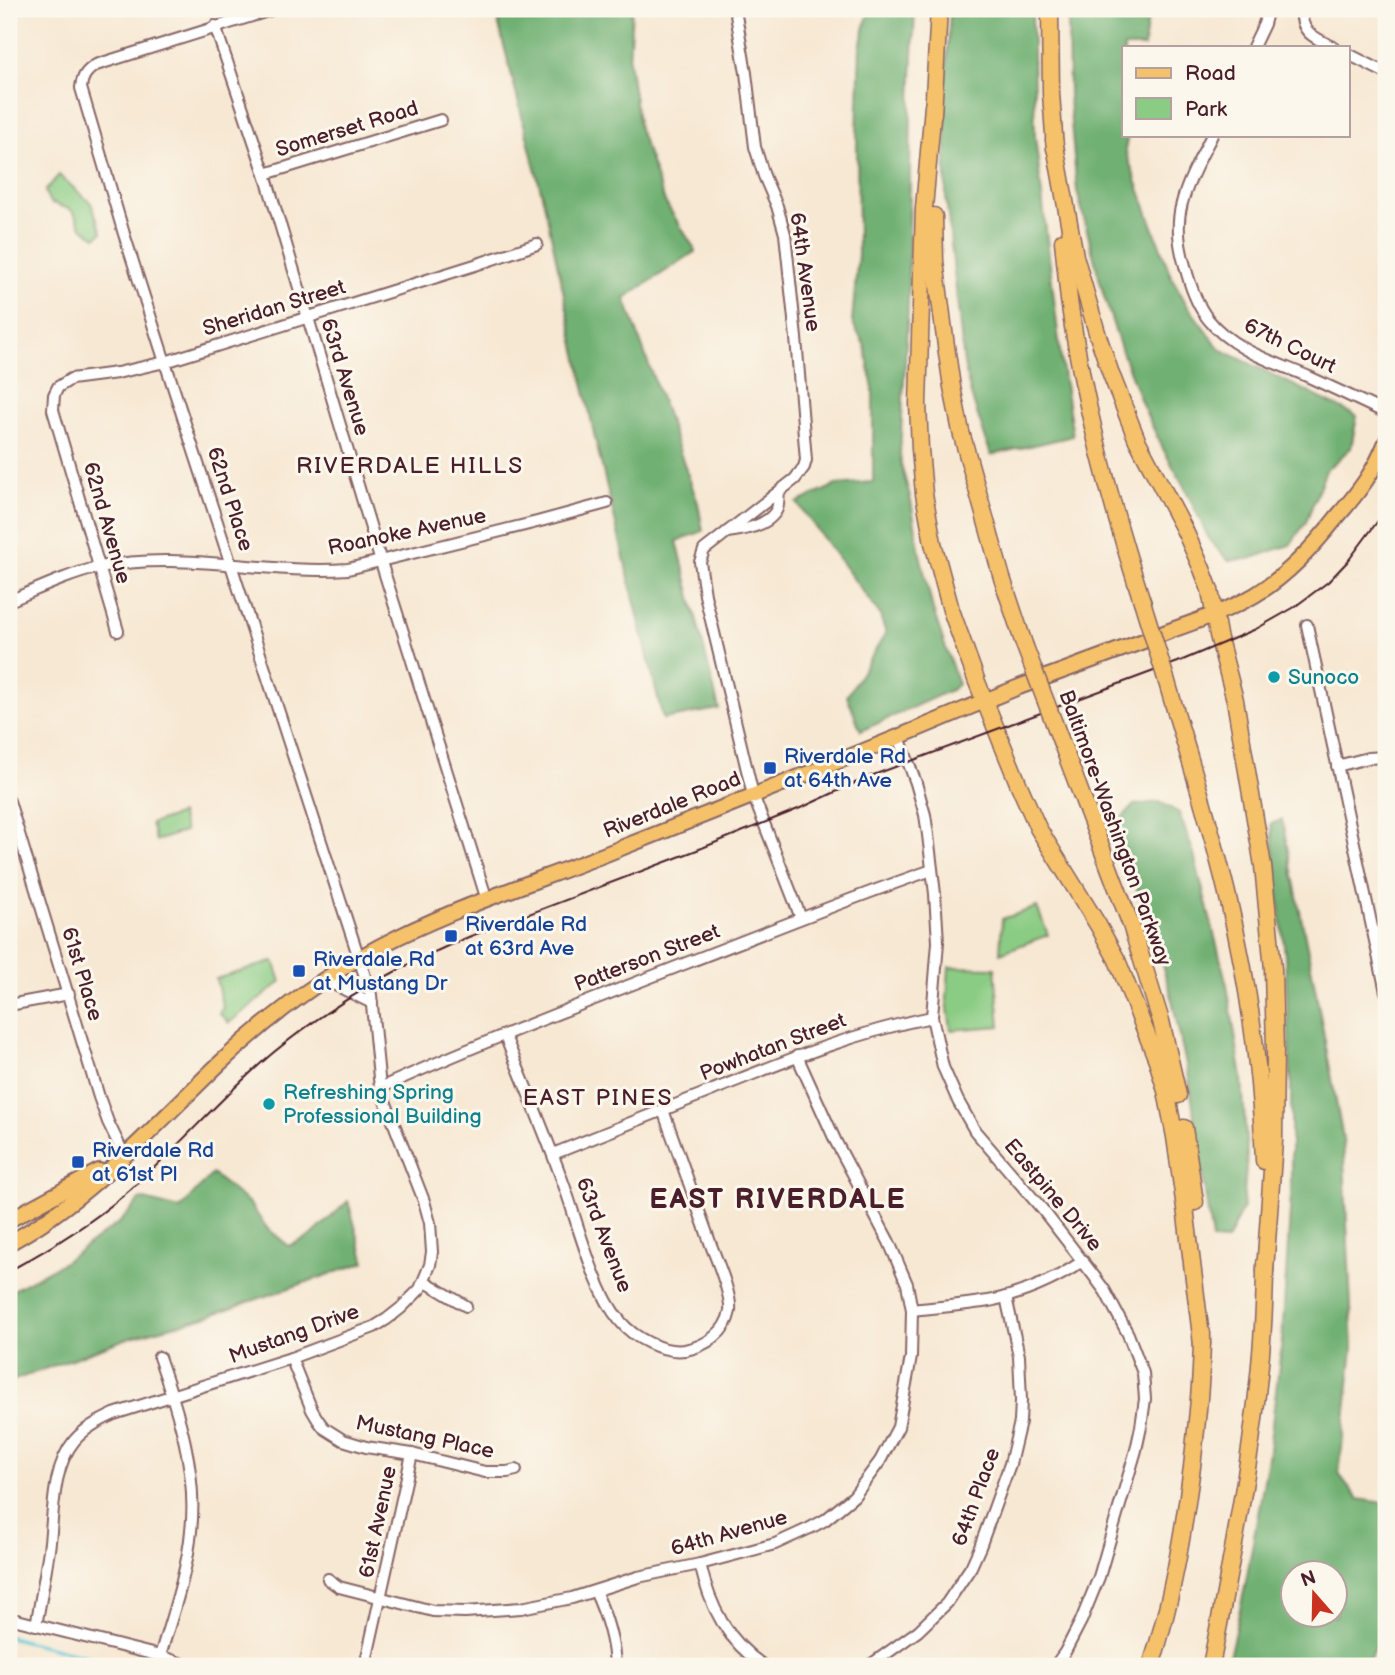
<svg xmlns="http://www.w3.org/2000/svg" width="1395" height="1675" font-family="'Balsamiq Sans',sans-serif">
  <rect width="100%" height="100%" fill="#fbf7ec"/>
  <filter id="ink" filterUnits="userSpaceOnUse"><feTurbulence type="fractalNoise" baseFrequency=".0143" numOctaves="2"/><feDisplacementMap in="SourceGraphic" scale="14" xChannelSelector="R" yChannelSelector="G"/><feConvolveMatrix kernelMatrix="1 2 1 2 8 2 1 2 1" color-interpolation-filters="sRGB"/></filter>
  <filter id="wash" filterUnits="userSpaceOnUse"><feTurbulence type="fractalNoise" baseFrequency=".00686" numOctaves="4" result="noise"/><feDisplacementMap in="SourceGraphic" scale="28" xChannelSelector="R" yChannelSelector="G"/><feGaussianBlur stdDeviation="1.57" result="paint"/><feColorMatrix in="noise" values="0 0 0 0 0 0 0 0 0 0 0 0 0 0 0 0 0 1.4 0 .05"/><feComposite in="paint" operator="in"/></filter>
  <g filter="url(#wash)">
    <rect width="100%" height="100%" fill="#f7e8d3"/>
    <g fill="#8bcc84" stroke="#6a7658" stroke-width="2">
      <path d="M59,175L91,203L102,232L96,237C91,233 84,230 81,226C77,220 77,214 71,210C65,206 60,208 54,203L52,204L49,201L45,191Z"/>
      <path d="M180,814L185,831L156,841L151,824Z"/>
      <path d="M1037,907L1048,935L1000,953L1002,919Z"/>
      <path d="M274,961L281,982L229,1023L219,1013L223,1008L216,979Z"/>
      <path d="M949,967L995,968L1000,1026L951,1030L947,1000Z"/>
    </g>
    <g fill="#70b072" stroke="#5d684e" stroke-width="2" fill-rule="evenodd">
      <path d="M501,9H632L629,61L639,129L665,202L696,251L625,298L698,503L703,531L677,541L719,709L663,719L595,438L545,207L495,10Z"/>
      <path d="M869,9H915L911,105L908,309L900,453L901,464L911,501L920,554L933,610L958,684L953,689L861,731L847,696L886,633L879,613L797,503L836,485L873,482V389L865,346L852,322L858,254L857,134L860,47Z"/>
      <path d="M950,9H1032L1035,136L1061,359L1073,436L991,455L971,395L964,364L946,197L945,95Z"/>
      <path d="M1068,9H1149L1144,47H1124V135H1128L1125,150L1171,276L1187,305L1220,349L1357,416L1351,448L1326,470L1306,522L1290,545L1249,559L1228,560L1210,541L1185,488L1162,447L1142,404L1121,349L1103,293L1077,191L1069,100Z"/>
      <path d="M1160,802L1179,813L1193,851L1227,985L1242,1078L1247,1154L1243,1207L1227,1241L1212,1240L1189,1079L1170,990L1116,824L1134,805Z"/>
      <path d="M1282,820L1315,987L1343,1139L1353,1349L1339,1474L1358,1499L1386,1503V1634L1376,1643L1367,1666H1227L1245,1587L1268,1458L1282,1340L1291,1195V1080L1285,956L1271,824ZM1294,1574H1336V1616H1294Z"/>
      <path d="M212,1174L249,1203L267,1228L289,1246L311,1236L348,1201L365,1262L202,1318L131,1337L9,1382V1292L61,1264L120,1222L141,1199L180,1209Z"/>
    </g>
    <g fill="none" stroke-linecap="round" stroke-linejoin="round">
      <path stroke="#5bc6d5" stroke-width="3.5" d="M9,1637L125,1666"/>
    </g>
  </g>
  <g filter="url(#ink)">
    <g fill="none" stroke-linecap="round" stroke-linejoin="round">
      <g stroke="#876566" stroke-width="14">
        <g id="minor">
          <path d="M735,9L746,73L755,147L764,176L777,206L785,234L796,338L806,460L804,467L795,479L704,550L700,562L705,595L753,795L801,918"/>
          <path d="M1302,9C1299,32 1315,38 1333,47"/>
          <path d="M215,26L265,174L381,562L487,900"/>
          <path d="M1253,47L1264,24L1268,9"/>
          <path d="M1348,54L1386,73"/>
          <path d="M1212,135C1201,157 1188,180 1182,203C1176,224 1179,246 1185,266C1190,285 1196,304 1208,319C1232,350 1275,362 1309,377C1335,389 1361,401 1386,413"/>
          <path d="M265,174L441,120"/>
          <path d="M727,532C743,530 769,526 777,509C779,504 778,497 779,492"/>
          <path d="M9,601C38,589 69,574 100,567C182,550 265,575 348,569L537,522L607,503"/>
          <path d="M1307,625L1386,992"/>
          <path d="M118,631L53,410L54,395L58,387L71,379L117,373L165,362L475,265L537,244"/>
          <path d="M899,737L916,783L925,815L928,835L935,894L938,942L932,1017L943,1067L958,1101L975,1131L1042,1209L1094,1276L1105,1291L1128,1334L1143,1373L1145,1399L1141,1427L1136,1450L1099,1577L1081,1621L1065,1652L1055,1666"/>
          <path d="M1337,766L1368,758L1386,757"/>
          <path d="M9,801L99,1097L108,1122L125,1157"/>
          <path d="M325,980L372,1003"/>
          <path d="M9,1005L69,994"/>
          <path d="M505,1036C525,1086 547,1137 565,1188C579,1227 594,1290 620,1321C634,1338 662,1353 685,1350C706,1346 726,1333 730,1311C732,1295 717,1261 711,1245C695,1200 679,1155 663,1110"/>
          <path d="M380,1088C481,1042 585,1003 689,962C770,931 850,898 932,870"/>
          <path d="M553,1154C606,1133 660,1111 713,1090C785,1061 856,1032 932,1017"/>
          <path d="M424,1281L466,1306"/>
          <path d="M912,1310C939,1307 967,1305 994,1300C1024,1293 1057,1279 1083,1261"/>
          <path d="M159,1357C178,1411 198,1473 191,1531C187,1574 172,1615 160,1656"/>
          <path d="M291,1358L312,1410L318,1420L324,1428L343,1440L366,1447L412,1454L485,1472H507L516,1470"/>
          <path d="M700,1564C710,1607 727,1641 764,1666"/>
          <path d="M328,1579L339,1587L433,1611L465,1612L521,1608L572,1598L638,1577L700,1564L775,1544L810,1528L825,1520L854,1496L880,1461L898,1427L911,1357L912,1310L907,1284L889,1242L836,1142L797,1056"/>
          <path d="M595,1591C606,1615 614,1639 615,1666"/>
          <path d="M9,1618L160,1656L189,1666"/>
          <path d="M36,1625C41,1600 45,1575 49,1550C54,1516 51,1469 74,1441C85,1428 99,1421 114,1414L291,1358L374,1327L387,1319L401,1308L420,1289L430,1265L432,1252L430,1223L424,1201L380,1088L371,995L165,362L124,234L81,88C82,77 86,71 96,65L274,9"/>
          <path d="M365,1666L412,1454"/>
          <path d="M869,1666L918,1631L947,1603L971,1567L980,1547L1010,1464L1020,1422L1021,1400L1019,1356L1006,1297"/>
        </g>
      </g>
      <g stroke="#876566" stroke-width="18">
        <g id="major">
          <path d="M9,1220L99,1171"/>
          <path d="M9,1243C91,1198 152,1128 219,1064C272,1014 333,969 398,937C472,901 550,877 626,846C717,810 808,774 898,737C939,720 979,703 1019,687C1070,668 1121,650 1172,630C1200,620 1229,610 1255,595C1288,575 1313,547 1337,517C1357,494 1375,471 1386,442"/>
        </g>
      </g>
      <g stroke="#876566" stroke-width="19">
        <g id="highway">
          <path d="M1050,9L1051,93L1055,149"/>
          <path d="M933,106L924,208L918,404L920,449L924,494L933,543L951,610L977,682L1018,783L1038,828L1098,925L1117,960L1157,1060L1166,1091L1175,1137L1186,1215L1202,1344"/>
          <path d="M933,114L939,9"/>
          <path d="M1054,140L1075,256L1098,336L1111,374L1137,440L1184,529L1202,569L1210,590L1218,635L1235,700L1263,866L1273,969L1275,1050L1274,1141L1265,1271"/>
          <path d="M934,216L935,261L946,346L952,387L961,432L1002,578L1024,644"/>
          <path d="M1063,241C1065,261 1067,281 1069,300C1083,402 1110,502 1142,601"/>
          <path d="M1167,682C1188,755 1212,828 1229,902C1249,986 1261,1074 1264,1161"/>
          <path d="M1054,723L1131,925L1161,1021L1178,1095"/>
          <path d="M1184,1128L1195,1202"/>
          <path d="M1151,1666C1172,1601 1183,1534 1192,1467C1197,1422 1202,1378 1202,1333"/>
          <path d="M1211,1666C1236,1534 1265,1399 1265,1263"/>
        </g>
      </g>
      <use href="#minor" stroke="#fff" stroke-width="10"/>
      <use href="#major" stroke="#f5c16b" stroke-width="14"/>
      <use href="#highway" stroke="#f5c16b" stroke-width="16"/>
      <path stroke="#4a1f2b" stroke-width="2" d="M9,1271C49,1249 89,1225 124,1195C177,1150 221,1096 274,1052C334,1003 400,965 471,936L697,850L803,807L868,777L1178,662L1256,629L1293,608L1328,582L1348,561L1386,510"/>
      <g stroke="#876566" stroke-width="19" stroke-linecap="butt">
        <g id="highway-bridge">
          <path d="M1142,601L1167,682"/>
          <path d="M1024,644L1054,723"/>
        </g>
      </g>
      <use href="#highway-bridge" stroke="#f5c16b" stroke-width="16"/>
    </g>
  </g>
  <g fill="#0f9aa8" stroke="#fbf7ec" stroke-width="2.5">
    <circle cx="1274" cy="677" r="7"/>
    <circle cx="269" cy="1104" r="7"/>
  </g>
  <g fill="#1a4fb4" stroke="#fbf7ec" stroke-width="2.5">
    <rect x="763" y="761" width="14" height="14" rx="3.5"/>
    <rect x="444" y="929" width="14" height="14" rx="3.5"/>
    <rect x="292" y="964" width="14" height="14" rx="3.5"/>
    <rect x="71" y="1155" width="14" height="14" rx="3.5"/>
  </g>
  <g text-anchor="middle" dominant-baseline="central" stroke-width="6" stroke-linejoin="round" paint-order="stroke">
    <g font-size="21" fill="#4a1f2b" stroke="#fbf7ec">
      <text transform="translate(347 129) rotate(-17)">Somerset Road</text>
      <text transform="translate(805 272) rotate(82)">64th Avenue</text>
      <text transform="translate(274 308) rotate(-17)">Sheridan Street</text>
      <text transform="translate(1290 346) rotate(26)">67th Court</text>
      <text transform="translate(345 377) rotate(73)">63rd Avenue</text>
      <text transform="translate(230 499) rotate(72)">62nd Place</text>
      <text transform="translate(107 523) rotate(74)">62nd Avenue</text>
      <text transform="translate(407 532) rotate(-12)">Roanoke Avenue</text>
      <text transform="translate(672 805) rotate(-22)">Riverdale Road</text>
      <text transform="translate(1115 828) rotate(70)">Baltimore-Washington Parkway</text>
      <text transform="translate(647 958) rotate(-21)">Patterson Street</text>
      <text transform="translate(82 974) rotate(73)">61st Place</text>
      <text transform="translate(773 1047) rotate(-21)">Powhatan Street</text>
      <text transform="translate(1053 1195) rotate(50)">Eastpine Drive</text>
      <text transform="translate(604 1235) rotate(69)">63rd Avenue</text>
      <text transform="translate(294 1334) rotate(-20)">Mustang Drive</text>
      <text transform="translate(425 1437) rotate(12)">Mustang Place</text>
      <text transform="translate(976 1497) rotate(-70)">64th Place</text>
      <text transform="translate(378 1522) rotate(-78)">61st Avenue</text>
      <text transform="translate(729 1533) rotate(-16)">64th Avenue</text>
    </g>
    <g font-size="21" fill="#0d838f" stroke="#fbf7ec" text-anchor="start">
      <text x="1288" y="677">Sunoco</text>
      <text x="283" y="1092">Refreshing Spring<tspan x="283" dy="24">Professional Building</tspan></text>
    </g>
    <g font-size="21" fill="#164399" stroke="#fbf7ec" text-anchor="start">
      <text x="784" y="756">Riverdale Rd<tspan x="784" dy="24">at 64th Ave</tspan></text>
      <text x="465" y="924">Riverdale Rd<tspan x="465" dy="24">at 63rd Ave</tspan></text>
      <text x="313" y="959">Riverdale Rd<tspan x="313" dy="24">at Mustang Dr</tspan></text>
      <text x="92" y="1150">Riverdale Rd<tspan x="92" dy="24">at 61st Pl</tspan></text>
    </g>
    <g font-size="23" letter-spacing="2" fill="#4a1f2b" stroke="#fbf7ec">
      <text x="410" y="466">RIVERDALE HILLS</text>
      <text x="598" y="1098">EAST PINES</text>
    </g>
    <g font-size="28" font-weight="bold" letter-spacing="2" fill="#4a1f2b" stroke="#fbf7ec">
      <text x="778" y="1199">EAST RIVERDALE</text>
    </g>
  </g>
  <rect width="1395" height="1675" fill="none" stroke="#fbf7ec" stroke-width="35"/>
  <rect x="1122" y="46" width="228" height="91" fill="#fbf7ec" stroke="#b4a19f" stroke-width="2"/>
  <rect x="1136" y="68" width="35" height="10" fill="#f5c16b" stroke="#b4a19f" stroke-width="2"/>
  <text x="1185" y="80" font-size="21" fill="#4a1f2b">Road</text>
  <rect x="1136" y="98" width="35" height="21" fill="#8bcc84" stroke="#b4a19f" stroke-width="2"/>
  <text x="1185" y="116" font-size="21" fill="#4a1f2b">Park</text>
  <g transform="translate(1314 1594) rotate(340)"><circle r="33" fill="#fbf7ec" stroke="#b4a19f" stroke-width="2"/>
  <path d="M0-5L12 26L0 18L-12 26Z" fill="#c8321e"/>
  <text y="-10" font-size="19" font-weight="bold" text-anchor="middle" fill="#4a1f2b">N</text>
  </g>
</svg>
